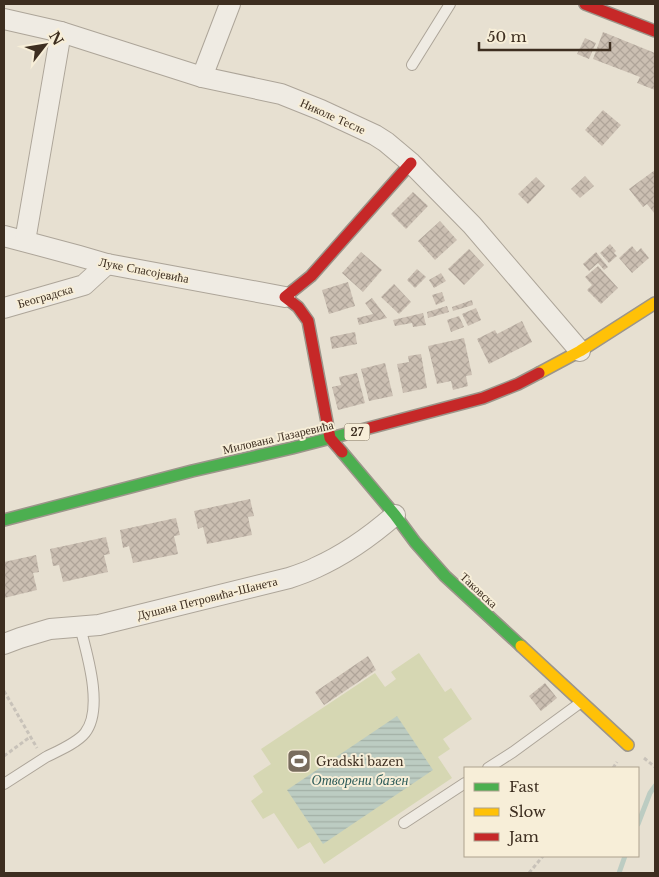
<svg xmlns="http://www.w3.org/2000/svg" width="659" height="877" font-family="'Libre Baskerville',serif">
  <defs>
    <pattern id="water-rules" width="6" height="5" patternUnits="userSpaceOnUse" patternTransform="scale(1.25)"><rect width="6" height="5" fill="#bcccc2"/><path d="M0 2.5h6" fill="none" stroke="#a2b0a6"/></pattern>
    <pattern id="building-cross-hatch" width="8" height="8" patternUnits="userSpaceOnUse" patternTransform="scale(1.25)"><rect width="8" height="8" fill="#cbbfb2"/><path d="M0 0l8 8M0 8l8-8" fill="none" stroke="#afa499"/></pattern>
  </defs>
  <rect width="100%" height="100%" fill="#e7e0d1"/>
  <path fill="#d6d7b3" d="M419,653L445,692L451,688L472,719L443,739L450,749L438,757L452,778L324,864L310,842L298,849L274,813L263,819L251,801L263,792L253,776L271,764L261,749L375,673L385,687L396,679L391,672Z"/>
  <path fill="url(#water-rules)" d="M397,716L433,770L323,844L287,790Z"/>
  <g fill="none" stroke-linecap="round" stroke-linejoin="round">
    <g stroke="#bcccc2" stroke-width="5">
      <path d="M638,824L650,793L655,786"/>
      <path d="M619,873L625,856"/>
    </g>
  </g>
  <g fill="url(#building-cross-hatch)">
    <path d="M603,32L655,53V90L637,83L640,77L593,59Z"/>
    <path d="M585,38L596,43L589,59L577,54Z"/>
    <path d="M603,110L621,125L602,146L585,130Z"/>
    <path d="M655,170V214L647,204L643,207L629,189Z"/>
    <path d="M585,176L594,186L580,198L571,189Z"/>
    <path d="M536,177L545,186L528,204L518,194Z"/>
    <path d="M413,192L428,206L406,229L391,214Z"/>
    <path d="M440,221L457,240L435,260L418,241Z"/>
    <path d="M610,244L616,251L614,253L617,256L609,263L600,253Z"/>
    <path d="M632,246L637,252L641,248L649,258L632,273L619,258Z"/>
    <path d="M469,249L484,265L464,285L448,269Z"/>
    <path d="M361,252L382,270L363,292L342,273Z"/>
    <path d="M596,252L608,267L604,270L598,263L589,271L583,264Z"/>
    <path d="M598,266L618,288L601,304L587,290L592,285L585,277Z"/>
    <path d="M417,269L426,277L415,288L407,280Z"/>
    <path d="M441,273L446,281L434,288L429,280Z"/>
    <path d="M348,282L355,306L329,314L322,290Z"/>
    <path d="M394,284L411,302L399,314L381,297Z"/>
    <path d="M442,292L445,301L436,305L432,295Z"/>
    <path d="M372,298L387,318L359,325L357,318L373,314L365,303Z"/>
    <path d="M472,300L473,305L453,311L452,307Z"/>
    <path d="M447,306L449,312L428,318L427,312Z"/>
    <path d="M476,308L481,320L468,326L462,314Z"/>
    <path d="M423,313L426,325L413,327L412,323L395,326L393,320Z"/>
    <path d="M459,316L464,327L451,332L447,320Z"/>
    <path d="M522,321L532,342L489,364L477,339L495,330L497,334Z"/>
    <path d="M355,332L357,344L332,349L330,337Z"/>
    <path d="M464,338L472,375L466,376L468,386L453,390L451,381L437,384L428,346Z"/>
    <path d="M421,354L427,388L403,393L397,364L409,362L408,356Z"/>
    <path d="M385,363L393,396L369,401L361,369Z"/>
    <path d="M357,373L365,403L338,410L332,387L341,385L339,377Z"/>
    <path d="M250,499L254,516L248,517L252,535L207,544L203,527L198,529L194,511Z"/>
    <path d="M176,518L180,535L174,536L178,554L133,563L129,546L123,548L120,530Z"/>
    <path d="M106,537L110,554L104,555L108,572L63,582L59,565L53,566L50,549Z"/>
    <path d="M36,555L39,572L33,573L37,590L4,598V562Z"/>
    <path d="M368,656L376,670L324,705L315,692Z"/>
    <path d="M545,683L557,698L541,711L529,696Z"/>
  </g>
  <g fill="none" stroke-linecap="round" stroke-linejoin="round">
    <g stroke="#ada599" stroke-width="12">
      <g id="lane">
        <path d="M412,65L450,4"/>
        <path d="M488,768L513,752L580,703"/>
        <path d="M4,784C18,775 32,766 46,757C58,751 77,743 85,733C104,709 87,654 80,627"/>
        <path d="M404,823L465,783"/>
      </g>
    </g>
    <g stroke="#ada599" stroke-width="22">
      <g id="street">
        <path d="M4,19L61,32L202,77L281,94L321,110L375,135L386,142L411,163L472,225L580,351"/>
        <path d="M202,77L230,4"/>
        <path d="M4,236L79,256L107,264L285,297"/>
        <path d="M25,241L61,32"/>
        <path d="M4,308L84,285L107,264"/>
        <path d="M4,644L20,638L50,629L99,625L289,578C298,575 307,572 315,568C344,555 371,536 395,515"/>
      </g>
    </g>
    <g stroke="#9c958a" stroke-width="14">
      <g id="fast">
        <path d="M342,452L395,515L415,542L445,576L521,646"/>
        <path d="M4,520L192,471L292,448L350,433"/>
      </g>
    </g>
    <g stroke="#9c958a" stroke-width="14">
      <g id="slow">
        <path d="M539,373L580,351L655,303"/>
        <path d="M521,646L628,745"/>
      </g>
    </g>
    <g stroke="#9c958a" stroke-width="14">
      <g id="jam">
        <path d="M585,4L655,31"/>
        <path d="M350,433L483,398L518,384L539,373"/>
        <path d="M342,452L330,438L308,321L298,307L285,297L311,276L411,163"/>
      </g>
    </g>
    <g stroke="#c8c2b9" stroke-width="3" stroke-dasharray="4 2.5" stroke-linecap="butt">
      <path d="M4,691L37,748"/>
      <path d="M4,756L30,737"/>
      <path d="M644,758L655,767"/>
      <path d="M613,768L617,762"/>
      <path d="M529,873L543,856"/>
    </g>
    <use href="#lane" stroke="#efebe3" stroke-width="10"/>
    <use href="#street" stroke="#efebe3" stroke-width="20"/>
    <use href="#fast" stroke="#4caf50" stroke-width="11"/>
    <use href="#slow" stroke="#ffc107" stroke-width="11"/>
    <use href="#jam" stroke="#c62828" stroke-width="11"/>
  </g>
  <defs>
    <g id="stadium-square" transform="scale(1.25)"><rect x="-9" y="-9" width="18" height="18" rx="4" fill="#786c5e" stroke="#f7eed8"/><path d="M0-5a6.5 5 0 1 0 0 10a6.5 5 0 1 0 0-10ZM-3.5-1.8h7v3.6h-7Z" fill="#fff"/></g>
  </defs>
  <g fill-rule="evenodd">
    <use href="#stadium-square" x="299" y="761"/>
  </g>
  <g text-anchor="middle" dominant-baseline="central" stroke-width="4" stroke-linejoin="round" paint-order="stroke">
    <rect fill="#f7eed8" stroke="#756857" stroke-width="1" x="344.5" y="423.5" width="25" height="17" rx="4"/>
    <g font-size="11" font-weight="bold" fill="#3d2e20">
      <text x="357" y="432">27</text>
    </g>
    <g font-size="12" fill="#3d2e20" stroke="#f7eed8">
      <text transform="translate(333 116) rotate(24)">Николе Тесле</text>
      <text transform="translate(144 270) rotate(11)">Луке Спасојевића</text>
      <text transform="translate(45 296) rotate(-16)">Београдска</text>
      <text transform="translate(278 437) rotate(-13)">Милована Лазаревића</text>
      <text transform="translate(479 590) rotate(43)">Таковска</text>
      <text transform="translate(207 598) rotate(-14)">Душана Петровића-Шанета</text>
    </g>
    <g font-size="12" fill="#3d2e20" stroke="#f7eed8" text-anchor="start">
      <text x="316" y="761">Gradski bazen</text>
    </g>
    <g font-size="14" font-style="italic" fill="#2f5d5a" stroke="#f7eed8">
      <text x="360" y="780">Отворени базен</text>
    </g>
  </g>
  <rect width="659" height="877" fill="none" stroke="#3d2e20" stroke-width="10"/>
  <rect x="464" y="767" width="175" height="90" fill="#f7eed8" stroke="#ada18e"/>
  <rect x="474" y="783" width="25" height="8" fill="#4caf50" stroke="#ada18e"/>
  <text x="509" y="792" font-size="15" fill="#3d2e20">Fast</text>
  <rect x="474" y="808" width="25" height="8" fill="#ffc107" stroke="#ada18e"/>
  <text x="509" y="817" font-size="15" fill="#3d2e20">Slow</text>
  <rect x="474" y="833" width="25" height="8" fill="#c62828" stroke="#ada18e"/>
  <text x="509" y="842" font-size="15" fill="#3d2e20">Jam</text>
  <g transform="translate(45 45) rotate(59)" stroke="#f7eed8" stroke-width="4" paint-order="stroke">
  <path d="M0-4L9 19L0 12L-9 19Z" fill="#3d2e20"/>
  <text y="-8" font-size="14" font-weight="bold" text-anchor="middle" fill="#3d2e20">N</text>
  </g>
  <path d="M479 42v8h131v-8" fill="none" stroke="#3d2e20" stroke-width="2.5"/>
  <text x="487" y="42" font-size="15" fill="#3d2e20" stroke="#f7eed8" stroke-width="4" paint-order="stroke">50 m</text>
</svg>
